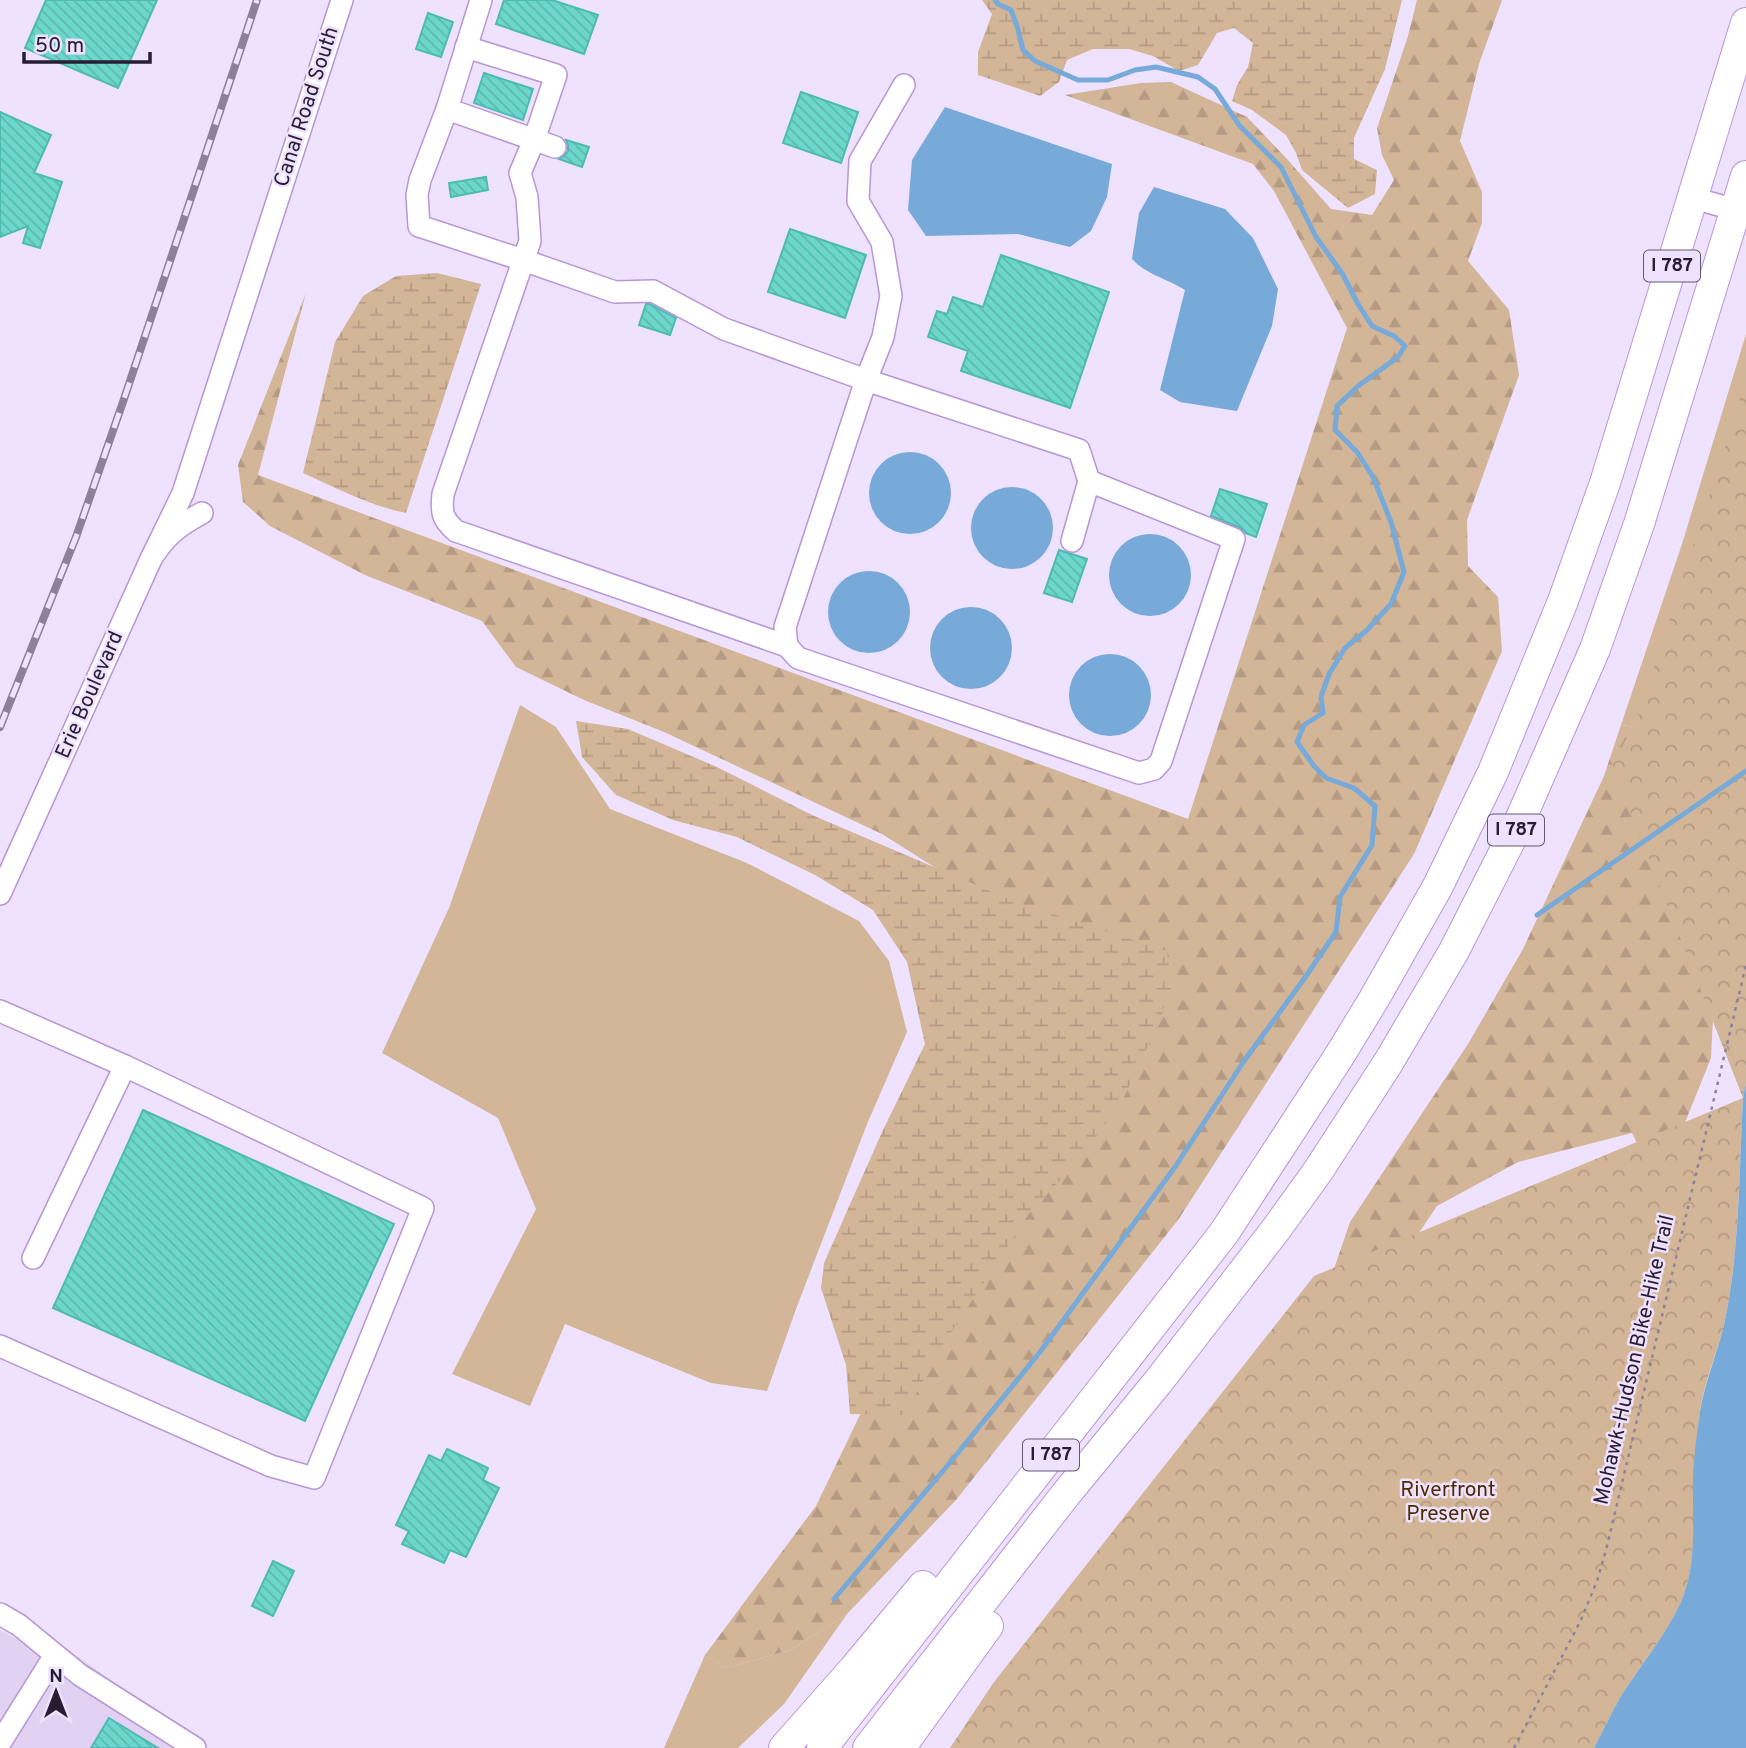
<svg xmlns="http://www.w3.org/2000/svg" width="1746" height="1748" font-family="Overpass,sans-serif">
  <defs>
    <pattern id="forest-firs" width="22" height="20" patternUnits="userSpaceOnUse" patternTransform="scale(1.75)"><rect width="22" height="20" fill="#d3b597"/><path d="M5 1l3.5 6h-7zM16 11l3.5 6h-7z" fill="#b59b83"/></pattern>
    <pattern id="wetland-marsh" width="20" height="14" patternUnits="userSpaceOnUse" patternTransform="scale(1.75)"><rect width="20" height="14" fill="#d3b597"/><path d="M1 5h8M5 5V1M11 12h8M15 12V8" fill="none" stroke="#b59b83"/></pattern>
    <pattern id="park-crowns" width="20" height="18" patternUnits="userSpaceOnUse" patternTransform="scale(1.75)"><rect width="20" height="18" fill="#d3b597"/><path d="M2 6a3 3 0 1 1 6 0M12 15a3 3 0 1 1 6 0" fill="none" stroke="#b59b83"/></pattern>
    <pattern id="building-back-hatch" width="6" height="6" patternUnits="userSpaceOnUse" patternTransform="scale(1.75)"><rect width="6" height="6" fill="#6cd7cd"/><path d="M-1 5l2 2M0 0l6 6M5-1l2 2" fill="none" stroke="#5eb8b1"/></pattern>
  </defs>
  <rect width="100%" height="100%" fill="#efe2fe"/>
  <path fill="#e1d2f1" d="M0,1630L41,1653L52,1638L206,1748H0Z"/>
  <g fill="#d3b597">
    <path d="M1746,334V673L1684,734L1621,725L1682,544Z"/>
    <path d="M520,705L556,727L610,809L747,863L859,921L889,961L907,1032L867,1124L796,1309L767,1391L711,1383L565,1324L530,1406L452,1374L536,1209L498,1118L382,1053L449,908Z"/>
    <path d="M847,1614L784,1704L738,1748H664L705,1655L726,1668L791,1650Z"/>
  </g>
  <g fill="url(#forest-firs)">
    <path d="M1417,0H1502L1479,64L1460,141L1482,192V223L1468,261L1509,310L1519,375L1467,520L1468,566L1498,597L1502,651L1414,854L1178,1220L956,1500L847,1614L791,1650L726,1668L705,1655L816,1506L873,1388L1034,930L882,834L664,732L584,700L516,667L482,621L365,575L270,526L243,502L238,465L306,293L258,475L1188,819L1347,328L1274,191L1253,164L1065,95L1141,83L1171,82L1247,117L1287,159L1331,209L1372,215L1394,180L1382,155L1377,128L1408,36Z"/>
    <path d="M1621,725L1684,734L1715,977L1711,1058L1665,1172L1647,1163L1632,1133L1518,1162L1437,1206L1396,1267L1324,1298L1350,1222L1468,1044L1523,949L1604,776Z"/>
  </g>
  <g fill="url(#wetland-marsh)">
    <path d="M982,0H1402L1385,69L1354,138V159L1377,170L1375,194L1348,208L1302,170L1296,153L1286,135L1252,110L1232,101L1237,85L1248,67L1253,43L1234,28L1217,33L1198,65L1179,71L1153,56L1129,49H1093L1067,60L1059,82L1040,96L978,75V52L992,14Z"/>
    <path d="M437,273L481,284L406,513C370,506 336,488 303,473L335,342L363,296L396,276Z"/>
    <path d="M576,721L628,729L717,767L812,815L1016,902L1167,951L1172,986L1155,1031L1123,1099L1079,1160L1030,1212L935,1357L905,1415L850,1414L846,1365L821,1288L824,1263L883,1130L925,1044L907,962L873,910L815,875L737,837L673,820L616,795L582,757Z"/>
  </g>
  <path fill="url(#park-crowns)" d="M1746,377V1082L1743,1098C1739,1170 1740,1244 1726,1315C1720,1348 1704,1379 1700,1412C1695,1449 1696,1487 1694,1524C1693,1550 1692,1577 1681,1602C1665,1636 1641,1665 1621,1696C1611,1713 1603,1731 1594,1748H950L994,1682L1314,1276L1743,1098L1612,764L1637,720L1725,447Z"/>
  <g fill="#77aad8">
    <path d="M945,107L1112,164L1107,197L1091,231L1070,247L1018,234L926,236L908,210L912,160Z"/>
    <path d="M1154,187L1225,209L1253,238L1278,289L1272,326L1237,411L1180,402L1160,390L1185,290C1166,278 1147,275 1132,259L1139,213Z"/>
    <circle cx="910" cy="493" r="41"/>
    <circle cx="1012" cy="528" r="41"/>
    <circle cx="1150" cy="575" r="41"/>
    <circle cx="869" cy="612" r="41"/>
    <circle cx="971" cy="648" r="41"/>
    <circle cx="1110" cy="695" r="41"/>
    <path d="M1746,1082V1748H1594C1603,1731 1611,1713 1621,1696C1641,1665 1665,1636 1681,1602C1698,1562 1692,1518 1693,1476C1694,1455 1697,1433 1700,1412C1705,1379 1720,1348 1726,1315C1740,1244 1739,1170 1743,1098Z"/>
  </g>
  <g fill="none" stroke-linecap="round" stroke-linejoin="round">
    <g stroke="#77aad8" stroke-width="5">
      <path d="M1537,915L1746,771"/>
      <path d="M834,1599L948,1465L1040,1352L1175,1167L1244,1061L1304,979L1336,932L1340,897L1372,845L1375,806L1354,788L1326,778L1314,766L1297,742L1304,725L1323,713L1321,697L1329,674L1345,648L1366,631L1391,604L1404,572L1391,522L1373,477L1357,452L1335,430L1337,406L1358,386L1398,357L1405,346L1394,336L1372,326L1358,304L1342,273L1316,237L1281,167L1239,125L1215,89L1198,77L1156,67L1135,70L1108,80H1078L1035,61L1023,50L1017,26L1011,10L998,4L995,0"/>
    </g>
  </g>
  <g fill="url(#building-back-hatch)" stroke="#4dbbb1" stroke-width="2">
    <path d="M46,0H157L118,88L25,48Z"/>
    <path d="M504,0H552L598,15L584,54L496,24Z"/>
    <path d="M428,13L453,22L441,57L416,49Z"/>
    <path d="M484,73L533,89L523,120L474,103Z"/>
    <path d="M801,92L858,112L841,163L783,143Z"/>
    <path d="M0,112L51,135L34,173L62,182L40,248L23,243L28,226L0,237Z"/>
    <path d="M566,140L589,147L582,167L559,159L564,156L568,151V145Z"/>
    <path d="M486,177L488,190L451,197L449,183Z"/>
    <path d="M790,229L866,255L845,318L768,292Z"/>
    <path d="M1001,255L1109,292L1070,408L961,371L968,351L928,337L937,311L947,314L953,297L983,307Z"/>
    <path d="M646,304H650L676,318L670,335L639,325Z"/>
    <path d="M1220,489L1267,504L1256,537L1245,533L1239,527L1211,516Z"/>
    <path d="M1059,550L1087,559L1072,602L1044,593Z"/>
    <path d="M143,1110L394,1224L305,1421L53,1308Z"/>
    <path d="M447,1449L488,1468L483,1480L499,1488L466,1557L450,1550L444,1563L402,1544L409,1531L396,1525L429,1455L441,1461Z"/>
    <path d="M273,1561L294,1571L273,1616L252,1606Z"/>
    <path d="M109,1718L158,1748H91Z"/>
  </g>
  <g fill="none" stroke-linecap="round" stroke-linejoin="round">
    <g stroke="#b796d8" stroke-width="24">
      <g id="minor">
        <path d="M481,0L447,109L420,180L417,195L419,226L523,260L615,292L653,291L724,329L866,380L1079,450L1089,481L1234,539L1161,761L1154,769L1139,773L798,658L787,646L785,627L866,380L883,337L891,296L882,242L858,201L860,161L904,85"/>
        <path d="M466,47L556,75L534,140L520,173L527,197L530,241L443,494C441,512 442,519 456,531L787,646"/>
        <path d="M447,109L555,147"/>
        <path d="M1693,198L1736,210"/>
        <path d="M1072,541L1089,481"/>
        <path d="M151,559L183,493L342,0"/>
        <path d="M0,894L151,559C165,536 178,526 202,513"/>
        <path d="M0,1011L125,1066L423,1208L314,1478L271,1466L0,1346"/>
        <path d="M33,1258L125,1066"/>
        <path d="M0,1614L19,1625L80,1675L195,1748"/>
        <path d="M0,1743L55,1655"/>
      </g>
    </g>
    <g stroke="#b796d8" stroke-width="32">
      <g id="highway">
        <path d="M784,1748L853,1670L923,1586"/>
        <path d="M822,1748L1224,1233L1338,1058L1374,999L1438,886L1493,772L1563,601L1605,483L1746,23"/>
        <path d="M868,1748L1066,1494L1158,1382L1277,1228L1318,1171L1388,1063L1454,951L1517,827L1595,649L1639,524L1746,176"/>
        <path d="M900,1748L988,1626"/>
      </g>
    </g>
    <path stroke="#8f829c" stroke-width="2.5" stroke-dasharray="3.5 5" stroke-linecap="butt" d="M1514,1748L1580,1622L1597,1581L1606,1550L1746,965"/>
    <use href="#minor" stroke="#fff" stroke-width="21"/>
    <use href="#highway" stroke="#fff" stroke-width="30"/>
    <g stroke="#8d809a" stroke-width="8">
      <path id="rail" d="M0,727L76,537L124,399L257,0"/>
    </g>
    <use href="#rail" stroke="#efe2fe" stroke-width="5" stroke-dasharray="16" stroke-linecap="butt"/>
  </g>
  <g text-anchor="middle" dominant-baseline="central" stroke-width="5" stroke-linejoin="round" paint-order="stroke">
    <g fill="#efe2fe" stroke="#645771" stroke-width="2">
      <rect x="1644" y="250.5" width="56" height="31" rx="5"/>
      <rect x="1488" y="814.5" width="56" height="31" rx="5"/>
      <rect x="1023" y="1439.5" width="56" height="31" rx="5"/>
    </g>
    <g font-size="19" font-weight="bold" fill="#291c35">
      <text x="1672" y="266">I 787</text>
      <text x="1516" y="830">I 787</text>
      <text x="1051" y="1455">I 787</text>
    </g>
    <g font-size="21" fill="#291c35" stroke="#efe2fe">
      <text transform="translate(307 107) rotate(-72)">Canal Road South</text>
      <text transform="translate(90 695) rotate(-66)">Erie Boulevard</text>
      <text transform="translate(1635 1360) rotate(-77)">Mohawk-Hudson Bike-Hike Trail</text>
    </g>
    <g font-size="21" fill="#4b2c02" stroke="#efe2fe">
      <text x="1448" y="1490">Riverfront<tspan x="1448" dy="24">Preserve</tspan></text>
    </g>
  </g>
  <g transform="translate(56 1692)" stroke="#efe2fe" stroke-width="5" paint-order="stroke">
  <path d="M0-5L12 26L0 18L-12 26Z" fill="#291c35"/>
  <text y="-10" font-size="19" font-weight="bold" text-anchor="middle" fill="#291c35">N</text>
  </g>
  <path d="M24 52v10h126v-10" fill="none" stroke="#291c35" stroke-width="3.5"/>
  <text x="35" y="52" font-size="21" fill="#291c35" stroke="#efe2fe" stroke-width="5" paint-order="stroke">50 m</text>
</svg>
